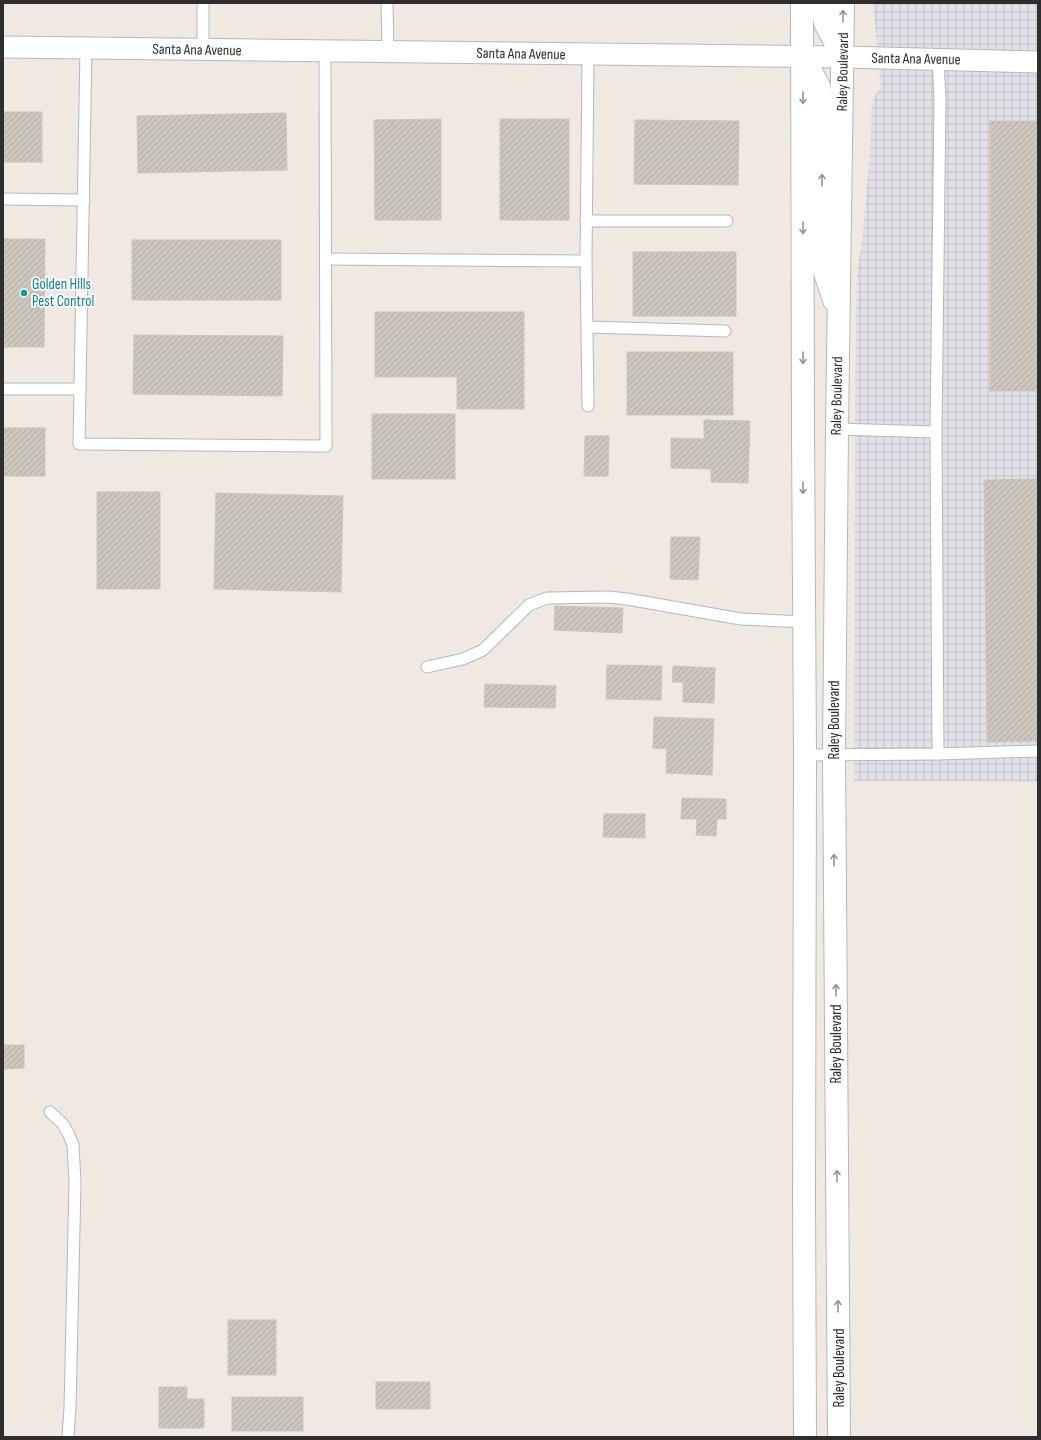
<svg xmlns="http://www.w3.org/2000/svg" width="1041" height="1440" font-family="'Sofia Sans Condensed',sans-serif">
  <defs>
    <pattern id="industrial-grid" width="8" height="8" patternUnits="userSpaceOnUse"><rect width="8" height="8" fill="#e3e1e8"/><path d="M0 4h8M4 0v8" fill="none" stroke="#c3c1c7"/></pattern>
    <pattern id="building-hatch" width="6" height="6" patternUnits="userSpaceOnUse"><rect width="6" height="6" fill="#cbc7bf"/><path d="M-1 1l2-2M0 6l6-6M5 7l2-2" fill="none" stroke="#afaba4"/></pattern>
  </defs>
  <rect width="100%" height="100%" fill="#efe9e1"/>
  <path fill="url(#industrial-grid)" d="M873,3H1038V782L854,781L855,398L857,273L862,242L870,154L872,104L876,93L881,88Z"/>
  <g fill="url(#building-hatch)" stroke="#cbc5ba">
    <rect x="3" y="112" width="39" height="50"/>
    <path d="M286,113L287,170L138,173L137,116Z"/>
    <path d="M441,119V220H375L374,120Z"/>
    <rect x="500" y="119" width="69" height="101"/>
    <path d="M635,120L739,121L738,185L634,184Z"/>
    <rect x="990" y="121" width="48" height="270"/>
    <path d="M3,239H45L44,347H3Z"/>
    <rect x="132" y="240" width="149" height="60"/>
    <rect x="633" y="252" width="103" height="64"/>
    <path d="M375,312H524V409H457V377H375Z"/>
    <path d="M134,335L283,336L282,396L133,394Z"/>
    <rect x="627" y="352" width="106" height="63"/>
    <rect x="372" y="414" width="83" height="65"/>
    <path d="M704,420L750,421L748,483L711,482V469L671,468V438L704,439Z"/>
    <rect x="3" y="428" width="42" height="48"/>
    <path d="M585,436H609L608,476H584Z"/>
    <path d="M1038,479V741L987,742L984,480Z"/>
    <rect x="97" y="492" width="63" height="97"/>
    <path d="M216,493L343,496L341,592L214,589Z"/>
    <path d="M671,537H700L698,580L670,579Z"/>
    <path d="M555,606L623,608L622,633L554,630Z"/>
    <path d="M607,665L662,666L661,700L606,699Z"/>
    <path d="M673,666L715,668L714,703L683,702V682H672Z"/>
    <path d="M485,684L556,686L555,708L484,707Z"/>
    <path d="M654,717L714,719L712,775L666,773L667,749L653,748Z"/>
    <path d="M682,798L726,799V819H717L716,836L696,835L697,819H681Z"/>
    <path d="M604,814H645V838L603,837Z"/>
    <path d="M3,1045H24V1068L3,1069Z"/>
    <rect x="228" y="1320" width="48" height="55"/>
    <rect x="376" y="1382" width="54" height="27"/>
    <path d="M159,1387H187V1399H204V1428H159Z"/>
    <rect x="232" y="1397" width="71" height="34"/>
  </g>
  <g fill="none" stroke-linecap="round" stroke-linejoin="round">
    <g stroke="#b4b7c1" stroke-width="13">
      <g id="lane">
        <path d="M387,3L388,52"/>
        <path d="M86,48L79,444L326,446L325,52"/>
        <path d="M203,50V3"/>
        <path d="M3,199L84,200"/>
        <path d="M586,221H727"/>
        <path d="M326,259L586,261L588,406"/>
        <path d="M586,261L588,55"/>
        <path d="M587,327L725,331"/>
        <path d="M3,389H80"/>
        <path d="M936,432L940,98L938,60"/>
        <path d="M427,667L463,659L483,650L529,605L547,598L608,597L627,599L741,619L804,622"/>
        <path d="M938,754L1038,751"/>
        <path d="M805,755L938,754L936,432L837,429"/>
        <path d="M50,1112L63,1124L69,1135L73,1145L75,1183L70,1408L68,1437"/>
      </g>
    </g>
    <g stroke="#b4b7c1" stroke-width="23">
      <path id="street" d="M3,47L843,57L1038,62"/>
    </g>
    <g stroke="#b4b7c1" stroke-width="24">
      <g id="secondary">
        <path d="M802,3L803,429L805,755L804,1198L805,1437"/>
        <path d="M822,3L825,23L842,55"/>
        <path d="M804,59L819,86L822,102V264L834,300"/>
        <path d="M839,1437L834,755L837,429L843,3"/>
      </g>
    </g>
    <use href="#lane" stroke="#fff" stroke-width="11"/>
    <use href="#street" stroke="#fff" stroke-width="21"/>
    <use href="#secondary" stroke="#fff" stroke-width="22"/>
  </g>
  <defs><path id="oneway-shaft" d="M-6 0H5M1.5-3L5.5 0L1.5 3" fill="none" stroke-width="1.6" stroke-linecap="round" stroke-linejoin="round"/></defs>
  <g stroke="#969696">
    <use href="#oneway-shaft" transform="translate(843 16) rotate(-90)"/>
    <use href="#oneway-shaft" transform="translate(803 98) rotate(90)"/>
    <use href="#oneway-shaft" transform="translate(822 180) rotate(-90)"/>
    <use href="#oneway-shaft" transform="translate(803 228) rotate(90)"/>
    <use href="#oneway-shaft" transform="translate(803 358) rotate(90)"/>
    <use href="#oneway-shaft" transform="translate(803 488) rotate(89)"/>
    <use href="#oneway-shaft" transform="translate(834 860) rotate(-90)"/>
    <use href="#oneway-shaft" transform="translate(836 990) rotate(-90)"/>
    <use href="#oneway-shaft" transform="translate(837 1176) rotate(-90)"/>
    <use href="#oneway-shaft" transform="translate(838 1306) rotate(-90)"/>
  </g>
  <circle fill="#0f9aa8" stroke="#fff" stroke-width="1.5" cx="24" cy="293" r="4"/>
  <g text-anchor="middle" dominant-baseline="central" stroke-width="3.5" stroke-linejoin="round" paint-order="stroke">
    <g font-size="15" fill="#2e2e2e" stroke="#fff">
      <text transform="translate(197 50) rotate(1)">Santa Ana Avenue</text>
      <text transform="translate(521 54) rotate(1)">Santa Ana Avenue</text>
      <text transform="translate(916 59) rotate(1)">Santa Ana Avenue</text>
      <text transform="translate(843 72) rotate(-89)">Raley Boulevard</text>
      <text transform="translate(837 396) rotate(-89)">Raley Boulevard</text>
      <text transform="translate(834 720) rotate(-90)">Raley Boulevard</text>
      <text transform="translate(836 1044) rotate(-90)">Raley Boulevard</text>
      <text transform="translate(839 1368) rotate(-90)">Raley Boulevard</text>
    </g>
    <g font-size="15" fill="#0d838f" stroke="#fff" text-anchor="start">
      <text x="32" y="284">Golden Hills<tspan x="32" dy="17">Pest Control</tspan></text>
    </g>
  </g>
  <rect width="1041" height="1440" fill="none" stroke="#2e2e2e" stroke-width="8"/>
</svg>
